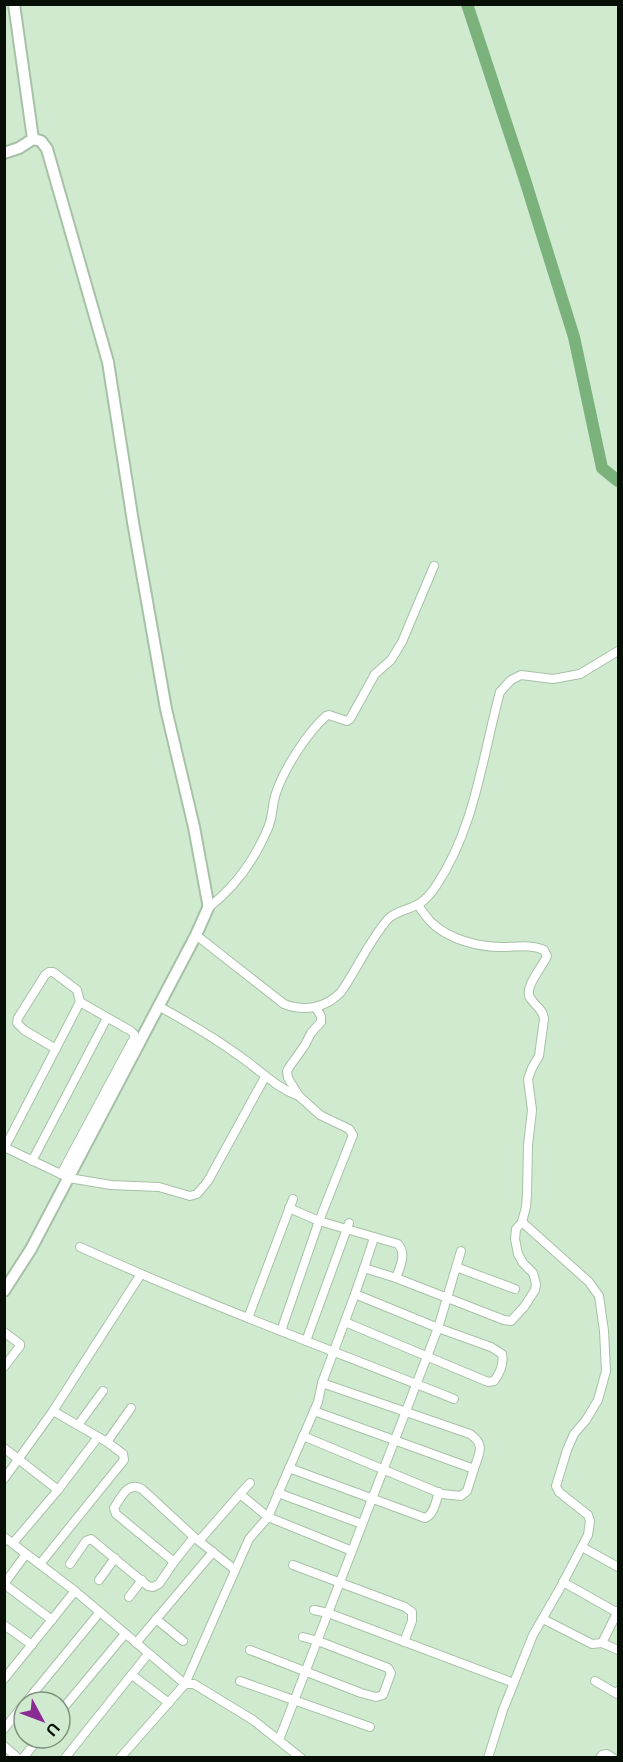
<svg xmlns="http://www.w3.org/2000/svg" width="623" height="1762" font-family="Arial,sans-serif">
  <rect width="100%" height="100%" fill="#d0ead0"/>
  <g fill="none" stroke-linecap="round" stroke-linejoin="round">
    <path stroke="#7bb17b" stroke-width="12" d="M467,4L525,180L574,337L602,468L618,481"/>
    <g stroke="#a7c1a7" stroke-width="10">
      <g id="street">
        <path d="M208,908C234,888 255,859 268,828C273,817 272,804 276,793C284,769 307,733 326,716L329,715L347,721L350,719L375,674L391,660L402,642L434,566"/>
        <path d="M196,935L284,1004C305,1012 326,1008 341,992C357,969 369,941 388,919C397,910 410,910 420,903C427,899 432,892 436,886C475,828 482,758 500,692L511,680L521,675L553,679L580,674L618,651"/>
        <path d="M158,1006C188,1022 218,1040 245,1060C263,1073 277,1088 299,1096"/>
        <path d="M4,1147L69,1178L111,1185L159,1187L190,1196L197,1194L208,1181L265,1077"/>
        <path d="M5,1147L80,1002L77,990L53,972H49L45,975L18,1018L17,1023L24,1030L56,1049"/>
        <path d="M32,1161L107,1018"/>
        <path d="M61,1174L134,1038V1034L131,1031L80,1002"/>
        <path d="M289,1208L319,1221L398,1244C407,1254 400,1267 396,1278L364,1268L355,1294"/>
        <path d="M80,1247C203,1303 329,1349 454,1399"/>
        <path d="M456,1267L515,1289"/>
        <path d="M364,1268L374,1238"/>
        <path d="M396,1278L504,1320L511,1321L524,1307L535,1290L536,1284L533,1273L523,1263L518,1254L515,1239L516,1229L522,1222L526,1207L527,1195L528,1145L532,1110L528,1079L532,1068L539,1056L544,1019C543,1009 536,1007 531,999C522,989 542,968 547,956L544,950C531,944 516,947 502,947C479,947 450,940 432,923C427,918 422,911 418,905"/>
        <path d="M248,1318L293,1199"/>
        <path d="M345,1322L488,1382L494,1381C500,1373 504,1363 502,1354L491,1347L438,1328L461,1251"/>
        <path d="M281,1331L319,1221L353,1135L349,1129L320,1115L299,1096L288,1078L287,1071L290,1066L305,1045L311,1033L321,1022V1016L316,1008"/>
        <path d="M4,1332L20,1344V1346L4,1367"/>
        <path d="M306,1341L349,1223"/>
        <path d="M314,1411L474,1469C479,1453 486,1445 470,1434L322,1383"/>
        <path d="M78,1425L103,1391"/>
        <path d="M303,1436L442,1494L461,1496L467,1491L474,1469"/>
        <path d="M107,1442L131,1408"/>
        <path d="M4,1448L58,1490"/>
        <path d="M289,1468L425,1518C434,1515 436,1501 439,1492"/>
        <path d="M4,1479L53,1411L141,1274"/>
        <path d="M278,1493L362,1524"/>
        <path d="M240,1494L250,1483"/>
        <path d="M4,1537L75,1591L185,1684H194L253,1720L301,1758"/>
        <path d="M194,1537L174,1562L116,1514L114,1508C121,1497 128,1481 142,1489L194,1537L199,1541"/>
        <path d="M13,1543L58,1490L98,1437"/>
        <path d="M582,1547L618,1567"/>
        <path d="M40,1564L124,1460L123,1454L107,1442L53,1411"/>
        <path d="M70,1564L86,1541L91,1539L148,1586L153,1587L159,1584L174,1562"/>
        <path d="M293,1565L405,1607L412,1612V1621L404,1642"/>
        <path d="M234,1569L199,1541L240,1494L268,1517L352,1551"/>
        <path d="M99,1580L115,1558"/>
        <path d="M563,1582L618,1613"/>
        <path d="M4,1584L52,1620"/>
        <path d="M4,1584L26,1554"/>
        <path d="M129,1597L142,1580"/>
        <path d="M314,1610L328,1613L514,1683"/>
        <path d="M156,1619L183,1641"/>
        <path d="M543,1619L592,1644L602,1643L618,1650"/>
        <path d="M4,1625L32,1645"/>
        <path d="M136,1643L213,1552"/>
        <path d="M602,1643L618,1611"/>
        <path d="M250,1650L361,1693L376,1697L383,1695L391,1673L388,1668L318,1641L303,1637"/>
        <path d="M132,1675L169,1703"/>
        <path d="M4,1679L75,1591"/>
        <path d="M240,1681L370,1727"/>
        <path d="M595,1681L617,1694L618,1691"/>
        <path d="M26,1702L100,1612"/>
        <path d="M60,1712L125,1634"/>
        <path d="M4,1729L24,1704"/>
        <path d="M4,1746L18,1758"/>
        <path d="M23,1758L39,1738"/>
        <path d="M65,1758L148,1654"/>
        <path d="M120,1758L185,1684L249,1539L268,1517L318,1402L322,1383L355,1294L438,1328L279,1740"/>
        <path d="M488,1758L503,1710L533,1635L559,1590L588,1535L590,1521L588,1515L559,1492L556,1486L567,1450L574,1434L586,1420L598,1400L606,1371L604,1331L599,1296L589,1282L522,1222"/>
        <path d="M600,1758L602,1755L607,1754L613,1758"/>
      </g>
    </g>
    <g stroke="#a7c1a7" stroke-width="14">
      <g id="secondary">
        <path d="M4,153L19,148L33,139L14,4"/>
        <path d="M4,1291L31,1249L196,935L208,908V903L194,827L166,709L133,522L108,362L47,149L41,141L33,139"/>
      </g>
    </g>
    <use href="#street" stroke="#fff" stroke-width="8"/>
    <use href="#secondary" stroke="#fff" stroke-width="10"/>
  </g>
  <rect width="623" height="1762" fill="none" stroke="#060e06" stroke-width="12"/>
  <g transform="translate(42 1720) rotate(131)"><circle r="28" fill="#d0ead0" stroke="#7f927f" stroke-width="1.5"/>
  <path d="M0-4.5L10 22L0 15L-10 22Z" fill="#8b2a93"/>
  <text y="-9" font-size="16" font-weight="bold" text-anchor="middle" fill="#060e06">U</text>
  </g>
</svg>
